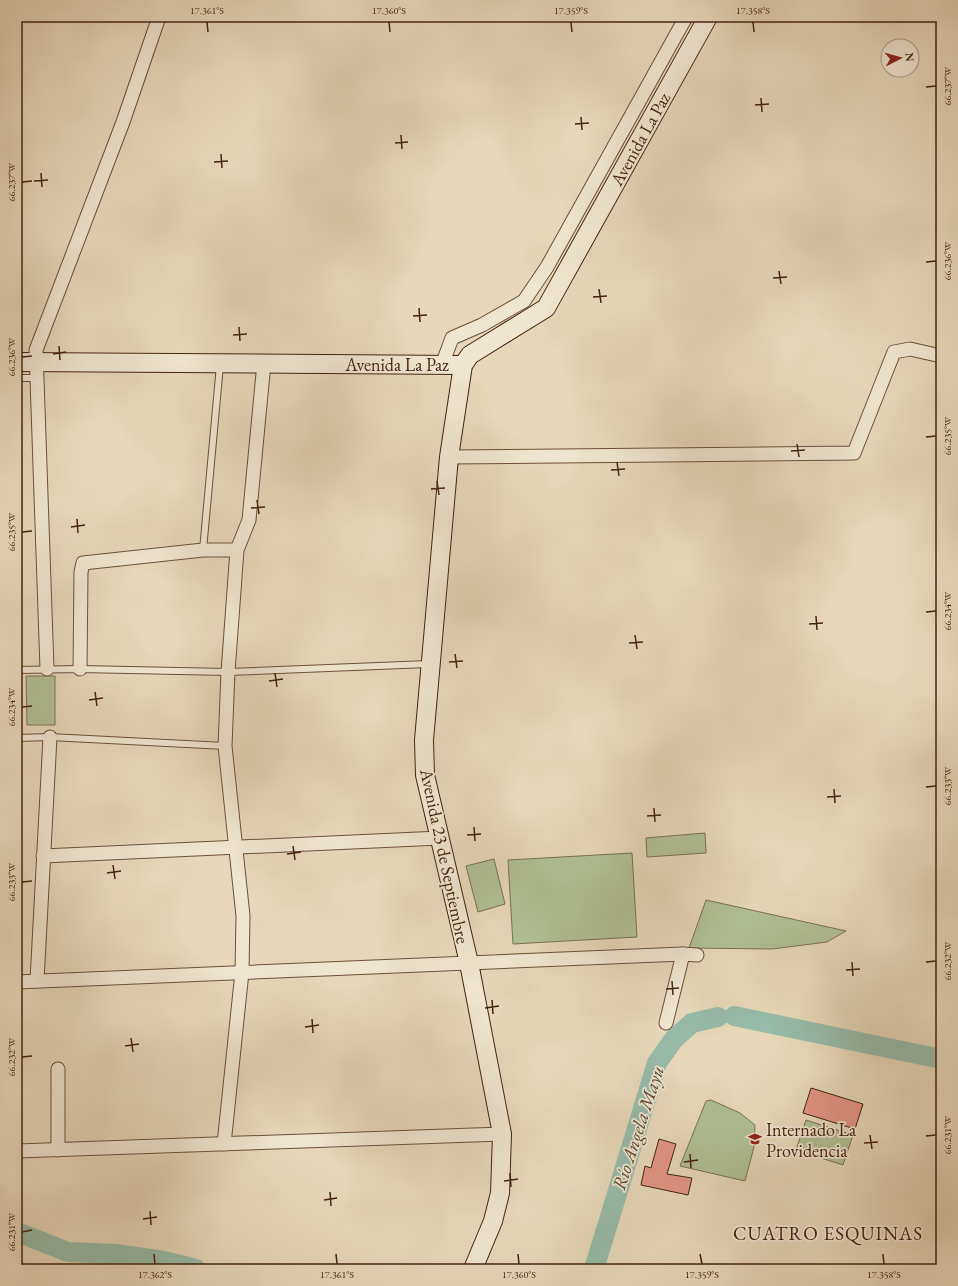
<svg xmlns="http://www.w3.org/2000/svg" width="958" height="1286" font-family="'EB Garamond',serif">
  <rect width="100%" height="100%" fill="#e6d8b8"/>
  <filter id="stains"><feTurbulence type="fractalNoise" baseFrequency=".005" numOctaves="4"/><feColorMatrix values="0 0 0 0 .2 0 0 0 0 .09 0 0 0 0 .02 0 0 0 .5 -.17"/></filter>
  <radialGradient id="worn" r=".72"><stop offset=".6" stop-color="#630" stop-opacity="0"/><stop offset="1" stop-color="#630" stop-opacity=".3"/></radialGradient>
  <g fill="#b0c093" stroke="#7a7251">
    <path d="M26,676H55V725H27Z"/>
    <path d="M705,833L706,853L647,857L646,838Z"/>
    <path d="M632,853L637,937L513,944L508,860Z"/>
    <path d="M494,859L505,904L478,912L466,866Z"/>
    <path d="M706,900L846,931L827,942L772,949L689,948Z"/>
    <path d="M711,1100L740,1113L755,1125L754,1147L745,1181L680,1166L706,1101Z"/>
    <path d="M806,1120L853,1135L843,1165L796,1150Z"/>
  </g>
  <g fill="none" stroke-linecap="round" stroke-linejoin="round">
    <g stroke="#97bbaa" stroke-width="20">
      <path d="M734,1016L941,1059"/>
      <path d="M17,1232L68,1252L115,1254L164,1261L196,1269"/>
      <path d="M594,1269L657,1063L674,1039L692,1023L718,1017"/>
    </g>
  </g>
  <g fill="#e39684" stroke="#44230f">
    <path d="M811,1088L863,1104L855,1129L803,1113Z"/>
    <path d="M659,1139L676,1144L667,1174L692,1178L688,1195L641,1185L645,1166L651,1168Z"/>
  </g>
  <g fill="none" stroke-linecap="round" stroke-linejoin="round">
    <g stroke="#6c5039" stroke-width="8">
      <g id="lane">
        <path d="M17,378H37"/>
        <path d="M203,550L220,365"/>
        <path d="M17,670L80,669L228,672L428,664"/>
        <path d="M17,738L50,737L225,746"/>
      </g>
    </g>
    <g stroke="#6c5039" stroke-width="15">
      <g id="street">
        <path d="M442,365L452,338L482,325L524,301L547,267L686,17"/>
        <path d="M449,457L854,453L894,352L910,349L941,356"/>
        <path d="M47,669L36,350L123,122L159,17"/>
        <path d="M80,669L81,572L83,563L203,550H237"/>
        <path d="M43,856L440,838"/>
        <path d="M37,981L50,737"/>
        <path d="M17,982L683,954L697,955"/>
        <path d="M666,1023L683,954"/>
        <path d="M58,1069V1150"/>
        <path d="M224,1144L242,972L243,916L225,746L228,672L237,550L249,520L264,363"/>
        <path d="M17,1151L502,1134"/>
      </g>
    </g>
    <g stroke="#44230f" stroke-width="20">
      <g id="secondary">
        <path d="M17,362L463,365"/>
        <path d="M473,1269L493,1221L500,1193L502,1134L469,963L425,775L424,740L449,457L463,365L470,355L546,308L708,17"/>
      </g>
    </g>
    <use href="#lane" stroke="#efe6d1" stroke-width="6"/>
    <use href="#street" stroke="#efe6d1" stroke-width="13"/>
    <use href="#secondary" stroke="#efe6d1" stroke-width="18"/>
  </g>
  <path fill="none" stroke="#44230f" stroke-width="1.5" d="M207,22L208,32M389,22L390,32M571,22L572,32M753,22L754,32M926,87L936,86M761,98L762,112M755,105L769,104M581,117L582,130M575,124L589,123M401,135L402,149M395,143L408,142M221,154L222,168M214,162L228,161M41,173L42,187M34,181L48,180M22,182L32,181M926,262L936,261M779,271L781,284M773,278L787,277M599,289L601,303M593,297L607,296M419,308L420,322M413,316L427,315M239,327L240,341M233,335L247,334M59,346L60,360M53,354L66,352M22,357L32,356M926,437L936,436M797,444L799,457M791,451L805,450M617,462L619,476M611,470L625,469M437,481L439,495M431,489L445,488M257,500L259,514M251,508L265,507M77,519L78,533M71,527L85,525M22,532L32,531M926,612L936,611M816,616L817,630M809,624L823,623M635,635L637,649M629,643L643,642M455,654L457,668M449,662L463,661M275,673L277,687M269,681L283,679M95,692L97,706M89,700L103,698M22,707L32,706M926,787L936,786M834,789L835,803M827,797L841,796M654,808L655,822M647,816L661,815M474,827L475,841M467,835L481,834M293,846L295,860M287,854L301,852M113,865L115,879M107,873L121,871M22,882L32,881M852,962L853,976M926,962L936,961M846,970L860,969M672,981L673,995M666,989L679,988M492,1000L493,1014M485,1008L499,1006M312,1019L313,1033M305,1027L319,1025M131,1038L133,1052M125,1046L139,1044M22,1057L32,1056M870,1135L872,1149M926,1136L936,1135M864,1143L878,1142M690,1154L691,1168M684,1162L698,1160M510,1173L511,1187M504,1181L518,1179M330,1192L331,1206M324,1200L337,1198M150,1211L151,1225M143,1219L157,1217M22,1232L32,1230M154,1254L155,1264M336,1254L337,1264M518,1254L519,1264M700,1254L702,1264M883,1254L884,1264"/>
  <defs>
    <g id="school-bare" transform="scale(1.08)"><path d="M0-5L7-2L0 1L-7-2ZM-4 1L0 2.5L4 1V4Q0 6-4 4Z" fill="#8f2418" stroke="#efe6d1" stroke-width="2.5" paint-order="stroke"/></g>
  </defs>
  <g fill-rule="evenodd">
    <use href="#school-bare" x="755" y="1139"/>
  </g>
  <g text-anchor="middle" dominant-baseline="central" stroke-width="3.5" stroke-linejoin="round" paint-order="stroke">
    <g font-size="18" fill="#44230f" stroke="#efe6d1">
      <text transform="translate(640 139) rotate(-61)">Avenida La Paz</text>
      <text x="397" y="364">Avenida La Paz</text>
      <text transform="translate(445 856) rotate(78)">Avenida 23 de Septiembre</text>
    </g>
    <g font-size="18" fill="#44230f" stroke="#efe6d1" text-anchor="start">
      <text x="766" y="1129">Internado La<tspan x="766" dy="21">Providencia</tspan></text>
    </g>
    <g font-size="19" font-style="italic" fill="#594936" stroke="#efe6d1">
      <text transform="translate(638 1128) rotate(-72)">Río Angela Mayu</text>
    </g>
    <g font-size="19" letter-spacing="1" fill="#44230f" stroke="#efe6d1">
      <text x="828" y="1233">CUATRO ESQUINAS</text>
    </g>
  </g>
  <rect width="958" height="1286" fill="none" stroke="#e6d8b8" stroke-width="44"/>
  <g transform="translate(900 58) rotate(84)"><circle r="19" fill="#efe6d1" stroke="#ab9883"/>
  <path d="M0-3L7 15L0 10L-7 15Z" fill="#8f2418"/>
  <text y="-6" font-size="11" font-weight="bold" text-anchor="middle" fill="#44230f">N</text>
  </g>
  <rect x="22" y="22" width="914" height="1242" fill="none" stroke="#44230f" stroke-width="1.5"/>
  <g font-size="10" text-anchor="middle" fill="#44230f">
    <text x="207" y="14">17.361°S</text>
    <text x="389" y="14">17.360°S</text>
    <text x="571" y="14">17.359°S</text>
    <text x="753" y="14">17.358°S</text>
    <text transform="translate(947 86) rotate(-90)" y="4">66.237°W</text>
    <text transform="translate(11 182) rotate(-90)" y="4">66.237°W</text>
    <text transform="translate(947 261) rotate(-90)" y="4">66.236°W</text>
    <text transform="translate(11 357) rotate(-90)" y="4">66.236°W</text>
    <text transform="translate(947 436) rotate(-90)" y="4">66.235°W</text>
    <text transform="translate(11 532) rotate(-90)" y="4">66.235°W</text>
    <text transform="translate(947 611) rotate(-90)" y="4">66.234°W</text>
    <text transform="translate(11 707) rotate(-90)" y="4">66.234°W</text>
    <text transform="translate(947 786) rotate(-90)" y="4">66.233°W</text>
    <text transform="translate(11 882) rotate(-90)" y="4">66.233°W</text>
    <text transform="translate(947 961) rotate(-90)" y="4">66.232°W</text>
    <text transform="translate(11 1057) rotate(-90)" y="4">66.232°W</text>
    <text transform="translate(947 1135) rotate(-90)" y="4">66.231°W</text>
    <text transform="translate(11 1232) rotate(-90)" y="4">66.231°W</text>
    <text x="155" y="1278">17.362°S</text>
    <text x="337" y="1278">17.361°S</text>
    <text x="519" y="1278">17.360°S</text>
    <text x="702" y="1278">17.359°S</text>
    <text x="884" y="1278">17.358°S</text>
  </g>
  <rect width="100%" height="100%" filter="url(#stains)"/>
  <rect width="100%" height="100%" fill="url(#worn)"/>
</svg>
